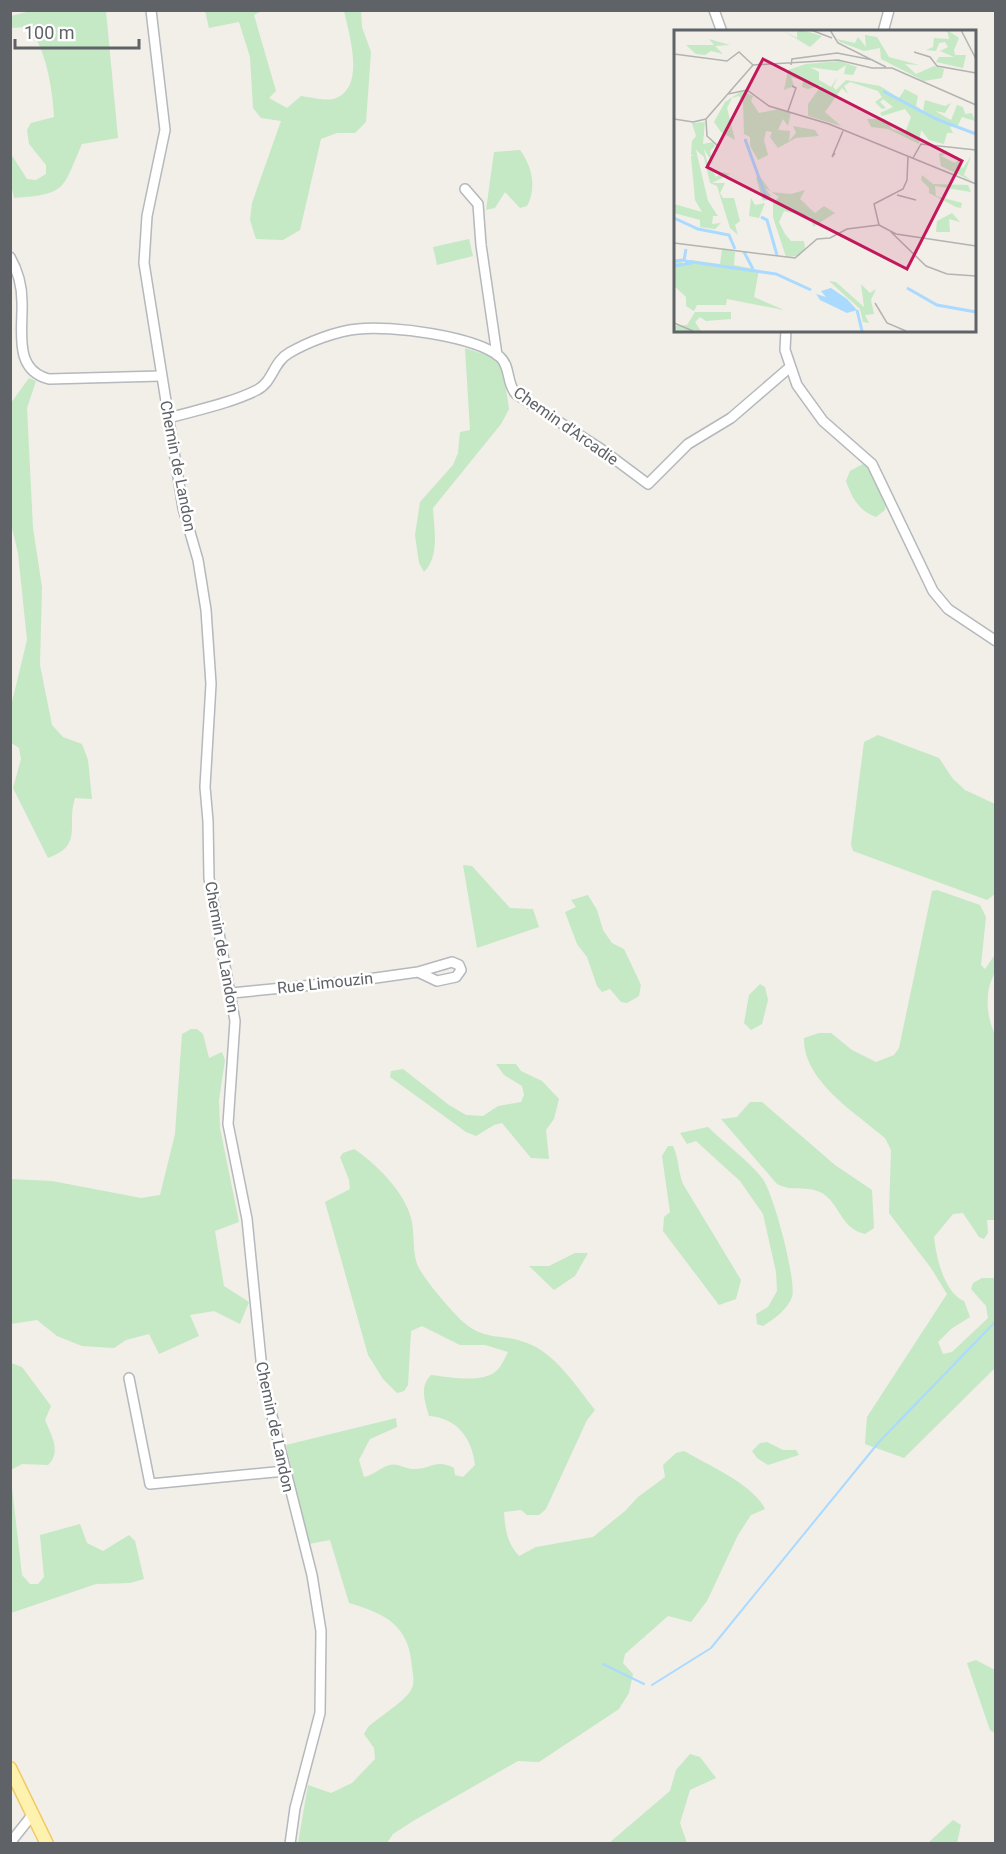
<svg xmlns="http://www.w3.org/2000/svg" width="1006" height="1854" font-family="Roboto,sans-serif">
  <rect width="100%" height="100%" fill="#f1efe8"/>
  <g fill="#c5e8c5">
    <path d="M34,10L106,11L118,138L82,144C62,189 68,194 14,198L11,184V154L27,179L36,180L46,174V165L29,144L27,130L31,123L54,117C53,93 46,42 26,27L11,28V16Z"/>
    <path d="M205,11H262L254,15L276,91L269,98L287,108L301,96C310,97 324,101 333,99C367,90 349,34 344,11H361L362,27L371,52L366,122L355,133H337L321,139L300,230L283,240L256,239L250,220L252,203L281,121L261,118L253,108L250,57L239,22L209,28Z"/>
    <path d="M520,150C532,166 537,188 527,206L520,208L505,192L495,208L486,210L494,152Z"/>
    <path d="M469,239L473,256L437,265L433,247Z"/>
    <path d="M465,348L493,357L502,362L509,409L501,424L433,508C434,530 440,555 424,572L419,563L415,535L420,502L453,465L458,453L460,432L470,430Z"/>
    <path d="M29,378L36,381L27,408L33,528L42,587L40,665L52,725L63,737L82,744L88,760L92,799L75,798C66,826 84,845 48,858L13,788L21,759L19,748L10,742L11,706L27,640L18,553L11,524V403Z"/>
    <path d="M865,463L886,502L885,510L876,517C859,511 852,498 846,481L850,471Z"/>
    <path d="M878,735L939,758L953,779L965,790L995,804V894L987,900L853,851L851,844L864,742Z"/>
    <path d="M463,865L472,866L510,908L533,909L539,927L477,948Z"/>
    <path d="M937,890L980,905L986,917L981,965L985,969L994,956C998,967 994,973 990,984C985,1000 988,1022 996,1036L995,1220H987L988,1233L984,1239L979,1237L963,1213L953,1214L934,1237C936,1256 944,1293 964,1301L970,1317L951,1329L938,1342L943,1354L952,1352L988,1318L986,1306L971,1289L973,1283L982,1278H994L995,1368L904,1458L865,1444L867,1417L947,1294L931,1268L889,1213L891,1150L885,1138C856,1113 803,1081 804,1038L819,1033H831L852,1050L876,1062L894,1055L899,1048L932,891Z"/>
    <path d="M588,895L597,910L603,930L612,943L624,949L641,985L639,996L627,1003L621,1002L610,989L602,992L597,986L587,957L577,944L565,912L576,907L571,900Z"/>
    <path d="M760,984L765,987L768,1000L762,1024L751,1030L744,1023L749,995Z"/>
    <path d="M191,1029H197L203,1034L209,1058L222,1052L225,1060L219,1100L220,1128L239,1222L215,1231L224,1286L249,1302L240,1324L214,1311L190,1315L199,1336L159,1354L149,1334L126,1340L114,1348L82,1346L57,1336L37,1320L11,1324V1179L52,1181L141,1198L160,1195L175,1134L182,1034Z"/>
    <path d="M496,1064H516L521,1071L542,1081L559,1099L554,1119L546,1130L549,1159L531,1158L502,1123L494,1125L476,1136L466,1132L390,1077L391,1071L403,1069L449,1105L466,1115L483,1116L498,1106L521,1102L524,1095L522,1086L504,1075Z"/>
    <path d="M750,1102H762L835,1165L872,1190L874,1228L865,1234C840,1228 841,1205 822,1193C808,1185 790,1192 777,1184L721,1119L737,1117Z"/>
    <path d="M708,1127C725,1144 747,1159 762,1178C773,1191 797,1281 792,1297C788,1309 774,1319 763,1326L757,1324L756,1314L768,1307L777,1291L776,1272L763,1214L740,1181L696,1141L687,1144L680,1133Z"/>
    <path d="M668,1146H673C679,1159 678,1171 683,1184L741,1280L736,1299L719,1305L663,1231L664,1217L670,1212L662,1156Z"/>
    <path d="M354,1149C376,1163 405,1193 411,1218C415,1233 412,1249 417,1264C422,1277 446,1304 456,1315C482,1343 497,1332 527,1343C555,1353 577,1387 595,1410L587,1420L546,1509L539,1515H527L521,1510L504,1512C505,1529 507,1543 519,1556L536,1547L593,1537L625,1511L638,1497L665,1477L663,1465L676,1453L684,1451C708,1465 753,1484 765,1509L751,1515L738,1535L707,1601L691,1622L668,1616L625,1654L623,1663L633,1674L629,1693L619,1709L539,1762L518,1761L413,1821L393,1834L387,1843H298L308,1785L331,1793L352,1783L375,1759L374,1748L364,1734L368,1727C378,1718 405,1701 411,1690C415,1683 413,1674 412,1667C409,1626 387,1614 349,1603L330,1540L309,1544L286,1445L396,1418L397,1427L370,1439L359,1460L364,1477C375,1475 380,1467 390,1465C398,1463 405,1469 413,1469C431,1470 435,1458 454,1468L455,1475L463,1477L475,1465C472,1438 457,1418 429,1416C425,1402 419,1387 431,1375C448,1377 473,1382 490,1375C499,1372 504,1360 508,1352L485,1345H460L422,1326L411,1331L408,1385L404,1391L397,1393L383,1379L368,1355L325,1202L350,1189L349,1180L340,1157L343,1153Z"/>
    <path d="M575,1253H588L575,1276L554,1290L529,1266H549Z"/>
    <path d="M11,1363L22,1367L51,1406L45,1420C51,1435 62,1452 48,1465L22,1464L11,1470Z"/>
    <path d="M767,1442L783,1450H796L799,1455L768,1465L757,1458L752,1451L760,1443Z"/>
    <path d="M11,1479L22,1575L30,1584H38L44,1577L40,1535L80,1524L87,1543L103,1551L129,1535L135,1541L144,1579L130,1583L96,1584L11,1613Z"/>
    <path d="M976,1660L995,1670V1733L990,1730L967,1663Z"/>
    <path d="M690,1754L700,1757L716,1778L690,1790L680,1823L687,1843H609L670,1791L676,1770Z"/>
    <path d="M953,1820L961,1825L957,1843H928Z"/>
  </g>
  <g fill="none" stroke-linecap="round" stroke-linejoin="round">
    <g stroke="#aadaff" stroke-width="2">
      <path d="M603,1664L644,1684"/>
      <path d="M652,1685L711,1648L879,1442L996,1321"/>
    </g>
    <g stroke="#b5b8bc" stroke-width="12">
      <g id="minor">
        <path d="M151,10L165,130L147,216L144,263L183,508L198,560L206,610L211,684L205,787L208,821L209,878L235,1021L228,1124L247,1219L263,1380L312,1575L321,1631L320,1713L295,1808L290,1844"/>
        <path d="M714,10L722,32"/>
        <path d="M883,32L889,10"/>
        <path d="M465,189L478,204L481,245L497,355"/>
        <path d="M10,257C18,271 22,286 22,302C23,331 13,370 49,379L161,376"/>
        <path d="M786,330L785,350L797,385L823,421L872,464L933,591L948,609L996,641"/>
        <path d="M169,418C197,410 231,403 257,390C273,382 273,362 289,353C308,342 336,331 358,329C390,325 475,336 500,357C511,367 506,383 516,394L601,449L648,484L688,444L731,418L789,368"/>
        <path d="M232,993L354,981L418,972L437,981L456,977L461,970L459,965L452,962L418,972"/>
        <path d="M129,1378L150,1484L285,1471"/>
        <path d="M10,1843L33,1814"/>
      </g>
    </g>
    <g stroke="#f2c960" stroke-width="15">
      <path id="major" d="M10,1768L47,1844"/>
    </g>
    <use href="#minor" stroke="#fff" stroke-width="9"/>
    <use href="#major" stroke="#fff2af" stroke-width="12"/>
  </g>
  <g text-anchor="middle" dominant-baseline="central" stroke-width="5" stroke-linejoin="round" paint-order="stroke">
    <g font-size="16" fill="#5f6368" stroke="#fff">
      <text transform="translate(566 426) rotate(35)">Chemin d'Arcadie</text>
      <text transform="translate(178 466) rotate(79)">Chemin de Landon</text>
      <text transform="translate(222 947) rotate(80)">Chemin de Landon</text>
      <text transform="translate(325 983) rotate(-6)">Rue Limouzin</text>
      <text transform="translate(275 1427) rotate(78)">Chemin de Landon</text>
    </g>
  </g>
  <g transform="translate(674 30)">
    <rect width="302" height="302" fill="#f1efe8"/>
    <path d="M108,0L123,8V2L128,0L148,6L136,17ZM273,0L285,8L280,20L281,25H292L289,38L262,32L265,27H280L266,21L274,17L271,12L265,13L262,21L252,20L259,17L260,8L275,9ZM191,5L203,7L215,27L245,35L231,34L242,44L260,36L270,39L268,48L250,51L207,29L206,18L190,21L166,12L163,9L181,13L184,7L192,17ZM35,9L56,15L41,16L49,24L37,21L31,25L22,24L12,15H40ZM166,31L183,37L179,45L170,44L172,35L163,41L136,37L145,42V50L157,57L164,47L159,57L162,60L172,50L206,56L225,68L231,59L244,66L242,76L249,81L251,70L271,76L277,73L271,83L261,81L277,90L283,75L289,77L291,84L298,83L301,91L288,87L284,95L276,97L279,103H273L270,114L255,110L247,100L245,114L214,99L197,97L193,89H211L218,99L231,103L237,87L231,79L208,86L206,83L219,77L209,69L206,72L212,78L208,79L201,72L208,67L204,61L176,52L170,56L174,64L168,58L151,82L167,96L134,86V74L148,55L134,59L128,57L129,51L117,47L120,56L110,60L114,40L132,34ZM68,61L79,66L77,71L85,83L105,79L117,82L114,96L109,89L104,100L116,101L115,111L122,103L119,96L141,100L145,106L122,108L104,118L96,107L98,102L92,101L90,110L94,125L84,130L76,116V107L70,104L69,73L65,66L58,68L53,78L61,110L47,102L40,92L51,72ZM31,92L29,114L39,112L41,116L36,121L39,134L30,119L33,132L42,147L48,142L56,144L38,153H51L46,163L49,168H60L66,191L61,195L64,205L56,198L43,156L36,153L30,127L22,120L34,171L44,186H39L38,194L47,193L41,199L26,197V190L0,183V174L28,182L21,170L17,126L20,125H17L18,111L22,106L18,93ZM272,120L274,123L267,126L281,133L286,129L285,137L289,138L297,126L290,145L298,151L267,136L265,124ZM85,145L97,162L117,164L131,160L126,169L141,183L150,176L161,183L139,197L137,187L110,181L105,192L111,204L117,211H130L131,218L125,226L112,227L99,187V173L105,167L91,158L97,166L89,171L82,148ZM248,145L259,154L294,155L297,162L261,156L262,166L288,173L287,178L282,177L255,163V158L247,150ZM77,168L81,175L91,173L85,188L75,186ZM278,183L286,192L275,189L276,202H262L263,191ZM48,219L61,222L60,235L85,240L80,267L110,280L53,269L52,275H23L20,281L12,276V267L0,256L1,230L9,229L8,234L17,230L46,234ZM155,251L162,252L190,277L187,254L196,263L202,259L197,270L200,284L191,285L195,293L189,292L186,279ZM21,282H57V289L32,291L26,287L21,292L27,301H0V296L13,295Z" fill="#c5e8c5"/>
    <path d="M157,258L173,269L183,280L173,283L146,270L142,264L152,267L147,261Z" fill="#aadaff"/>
    <path fill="none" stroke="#aadaff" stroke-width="3" d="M209,61L262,89L302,104M71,109L93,170M87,187L93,190L103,225M0,188L24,199L55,205L61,219M70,222L79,239M0,231L10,230L12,219M11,231L102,244L137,260M0,236L18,233M233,258L263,275L302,282M183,280L188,301"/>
    <path fill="none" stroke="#b3b3b1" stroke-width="1.5" d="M137,0L158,8M156,0L164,13L212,37M287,0L302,29M240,22L256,27L263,36L302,43M0,24L53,31L65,22L79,35M117,35L118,29L163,23L199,30M54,64L73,60L95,76L155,94L302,154M114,81L122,58L118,56M0,89L19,92L32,89L79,35L164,30L198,38H218L302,75M32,89L33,106L44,116M161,123L158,127L169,101M239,128L247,114L302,120M223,165L242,170M205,195L222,204L302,216M205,195L200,174L229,159L233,150L234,126M217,202L252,236L273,244L302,246M0,213L121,228L143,209L156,208L173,199L205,195M201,273L213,293L232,301M0,293L19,301"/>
    <path fill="#c2185b" fill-opacity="0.15" stroke="#c2185b" stroke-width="3" d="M89,29L288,131L233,239L33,137Z"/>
    <rect width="302" height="302" fill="none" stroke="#5f6368" stroke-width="3"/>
  </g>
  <rect width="1006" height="1854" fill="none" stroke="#5f6368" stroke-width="24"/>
  <path d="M15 39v9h124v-9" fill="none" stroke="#5f6368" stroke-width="3"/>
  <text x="24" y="39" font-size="18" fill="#5f6368" stroke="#ffffff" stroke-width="4.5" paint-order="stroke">100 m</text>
</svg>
